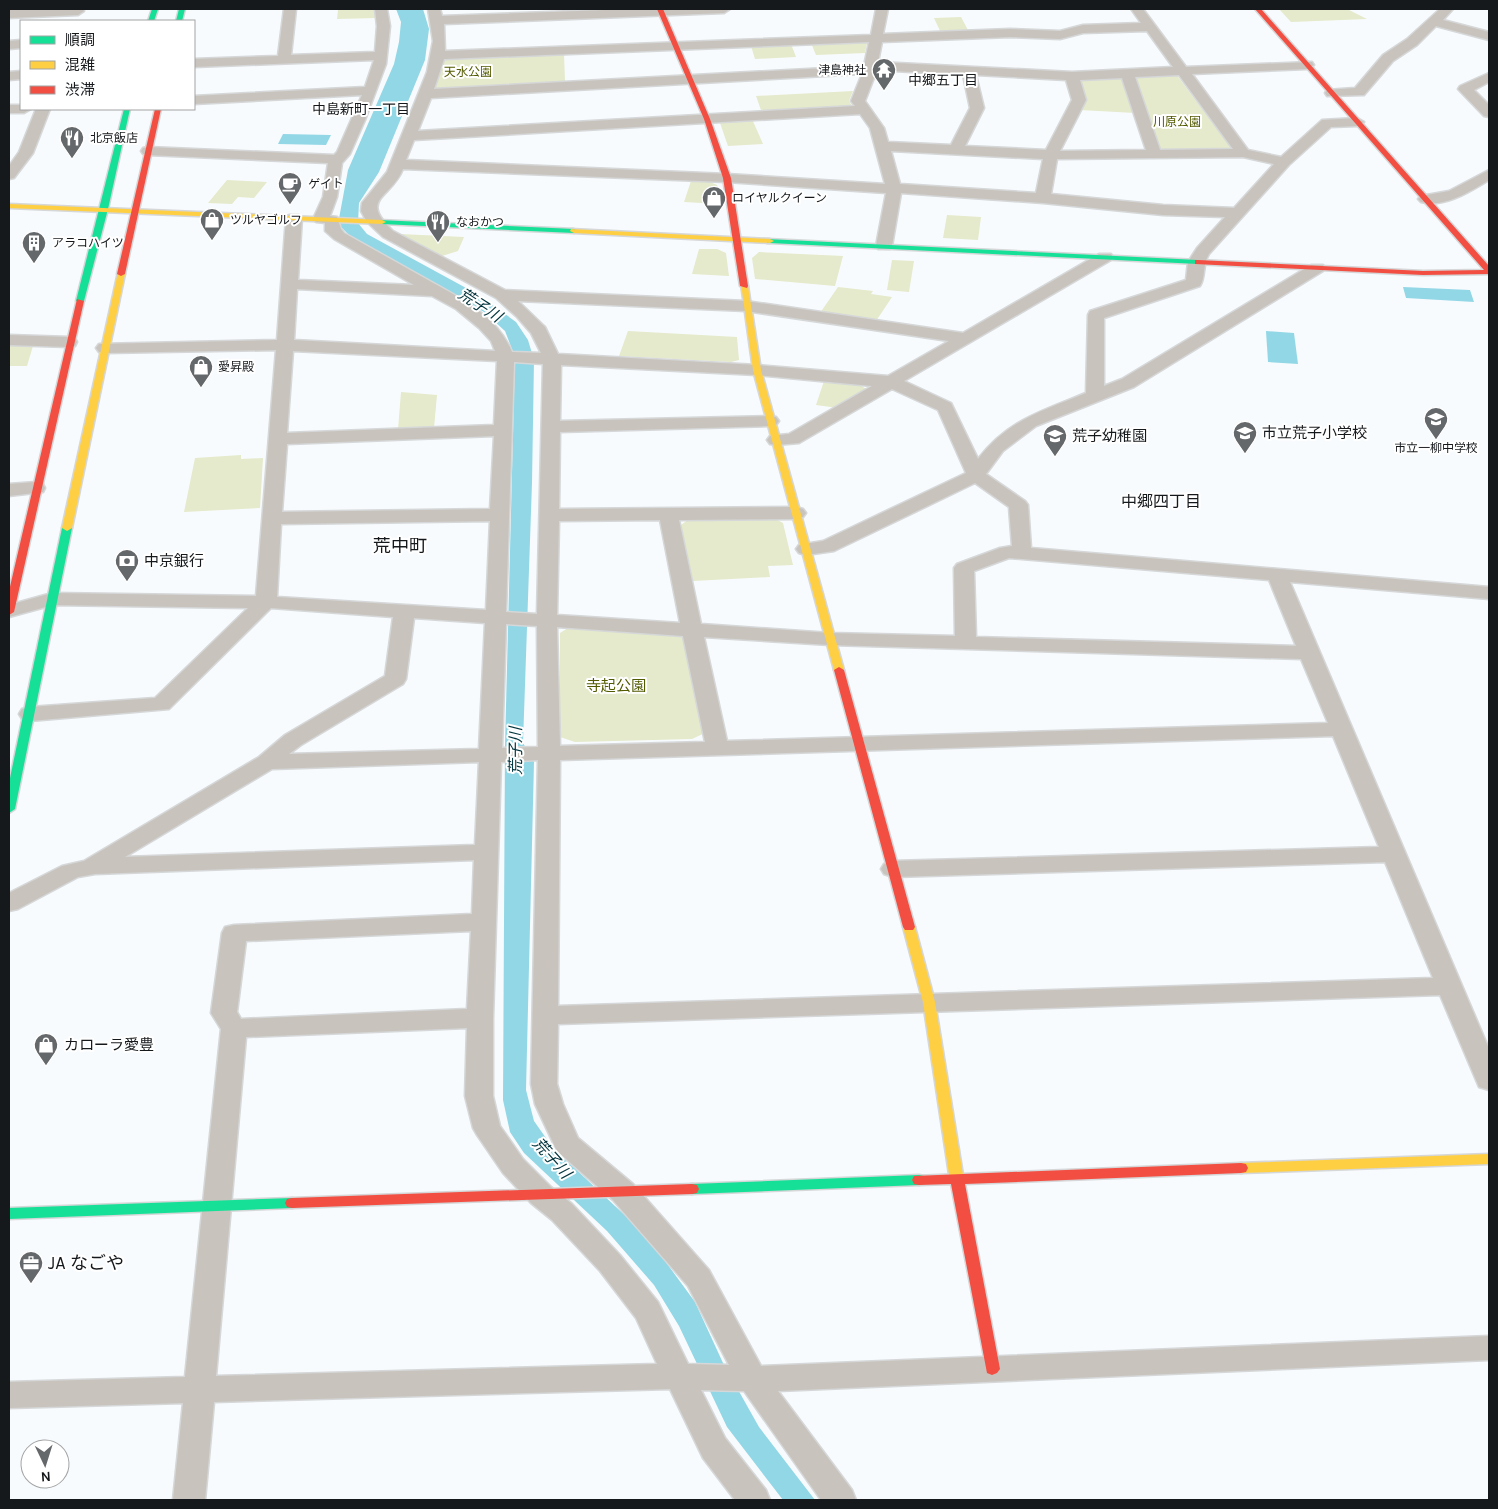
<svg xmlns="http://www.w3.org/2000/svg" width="1498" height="1509" font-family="Karla,'Noto Sans JP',sans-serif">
  <rect width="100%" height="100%" fill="#f8fbfd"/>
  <g fill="#e4eacb">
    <path d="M372,9H374L377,18L337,19L338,10Z"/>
    <path d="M1279,9H1347L1367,19L1291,22Z"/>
    <path d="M961,17L969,32L941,33L934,18Z"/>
    <path d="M860,41L867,43L865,53L816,55L811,43Z"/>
    <path d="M791,44L796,57L755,59L751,46Z"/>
    <path d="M564,54L565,81L562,83L438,90L435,88L444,59L448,57Z"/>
    <path d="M1176,74L1231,148L1226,150H1165L1157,148L1133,78L1135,75Z"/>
    <path d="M1124,78L1135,113L1080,110L1078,80Z"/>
    <path d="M853,91L849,101L852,106L848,108L762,113L756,96Z"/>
    <path d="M752,119L763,144L728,146L720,123L722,121Z"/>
    <path d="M227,180L267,182L254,198L238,197L232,204L208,203Z"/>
    <path d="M691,181L710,182L717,185L719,204L684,202Z"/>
    <path d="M947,215L981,217L978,240L943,238Z"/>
    <path d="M400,234L464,237L458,251L442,256Z"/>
    <path d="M699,249H717L726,253L729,276L692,274Z"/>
    <path d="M759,252L843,256L835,286L755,279L752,258Z"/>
    <path d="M892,260L914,261L909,292L887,290Z"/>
    <path d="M838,287L873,291L871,294L892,297L876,321L820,313Z"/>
    <path d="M628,331L737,337L739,360L731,362L619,356Z"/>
    <path d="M9,345L33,346L27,366H9Z"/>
    <path d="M824,381L858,384L868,390L838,408L816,405Z"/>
    <path d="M401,392L437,395L434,428L398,430Z"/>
    <path d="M241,455V459L263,458L260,508L184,512L195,458Z"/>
    <path d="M774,518L783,523L793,565L768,566L770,577L693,581L681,525L689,519Z"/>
    <path d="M568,628L682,637L691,643L707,732L692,739L575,742L560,737V633Z"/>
  </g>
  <g fill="#92d7e6">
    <path d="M396,9H423L429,29L425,60L379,172L359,203L358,223L367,234L479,295L516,322L528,340L534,360L532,483L523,743L534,762L526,1090L534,1121L553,1148L646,1235L695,1302L723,1363L759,1427L815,1500H783L727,1427L679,1326L654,1285L607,1231L524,1153L510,1132L503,1100L505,745L515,357L505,331L484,312L349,235L338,224L348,170L394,64L399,42L401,22Z"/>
    <path d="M283,134L331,135L326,145L278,144Z"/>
    <path d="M1403,287L1470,290L1474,302L1406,298Z"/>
    <path d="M1266,331L1294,333L1298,364L1268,362Z"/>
  </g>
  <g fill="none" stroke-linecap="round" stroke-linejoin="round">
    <g stroke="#d5d7d8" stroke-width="3">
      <g id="street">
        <path d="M43,9H83L84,11L78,15L9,18V10Z"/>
        <path d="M284,9H296L291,55L375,52L377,26L375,9H387L390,26L386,64L365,120L350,154L342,163L337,197L330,216L337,217L341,229L344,233C369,247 394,261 419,275C454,295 496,313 512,352L541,353L531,333L517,317L496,298L383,237L367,222L361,211L362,203L387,172L427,72L433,41L428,9H440L442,16L633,9H730L724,13L444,24L445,51L871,35L876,9H888L883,34L1010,29L1060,31L1083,25L1141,23L1131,9H1143L1186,67L1312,62L1314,65L1307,69L1192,74L1248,150L1281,157L1322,120L1357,118L1364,122L1357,126L1331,127L1289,165L1209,254C1202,265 1206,277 1200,286L1104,318V386L1122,379L1311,265H1323L1325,268L1323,271L1134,387L1036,426L1003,451L986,474L1025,501L1028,505L1031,548L1489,587V599L1290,582L1489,1049V1090L1479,1087L1476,1080L1440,995L558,1024L557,1084L563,1104L578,1138L633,1184L709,1270L761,1366L1489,1336V1360L778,1391L852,1490L856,1500H821L744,1391L701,1390L725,1438L766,1490L770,1500H735L703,1458L670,1389L214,1402L205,1500H173L183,1403L9,1408V1382L185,1377L221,1029L211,1013L222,933L225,927L234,925L472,914L474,860L95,874L78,877L18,909L9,911V893L62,866L84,861L259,757L285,735L385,676L393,617L271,608L169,709L30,721L22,719L19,714L22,709L30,707L155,698L248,608L53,605L9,617V605L52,593L256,596L276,350L105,353L99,352L96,348L99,344L277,340L286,218L289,215H299L302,218L298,280L414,285L334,239L325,231V223L316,222L313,219L323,197L328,163L148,155L143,154L141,151L143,148L148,147L334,155L337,152L362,95L194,104V96L365,87L374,60L194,67V59L278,56ZM1147,31L1173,67L1072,72L878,62L882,42L1010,37L1060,39L1083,33ZM869,42L864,66L434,89L444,59ZM877,70L963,75L970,108L951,145L888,142L884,128L865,101ZM862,74L851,101L855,106L418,131L431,98ZM976,75L1066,80L1072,100L1046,150L965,146L984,108ZM1179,75L1233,149L1160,150L1135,77ZM1122,78L1146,150L1060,151L1086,100L1080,80ZM860,114L870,128L885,184L727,174L406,160L414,140ZM891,151L1043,159L1036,193L900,184ZM1243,157L1274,164L1234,208L1163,205L1051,194L1057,159ZM403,169L727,182L886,193L876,246L878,249H890L892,246L901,193L1043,203L1163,215L1225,217L1197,248L1188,262L1186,280L1090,311L1088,315L1086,393C1042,411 1008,420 978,459L951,403L904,381L1111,260L1113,257L1111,254H1099L963,333L746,301L505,290L393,231C358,198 391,199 403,169ZM297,289L432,296L456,309L479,328L491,341L495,351L294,340ZM518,301L746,311L949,341L888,376L757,365L558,354L545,327ZM293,351L497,361L494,425L287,433ZM514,362L543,364L537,614L506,612ZM561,365L757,375L872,386L789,434L770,436L767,440L770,444L776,445L799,443L892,389L938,410L966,473L823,541L799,545L796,549L799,553L806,555L834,551L975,483L1009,507L1012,546L1000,548L957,564L954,568L955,636L830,633L701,624L679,520L796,519L803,517L806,513L803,509L796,507L559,509L560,432L770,426L776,425L779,421L776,417L770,416L560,421ZM494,436L490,509L282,512L287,444ZM660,520L680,623L557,615L559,521ZM490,521L486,610L277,597L281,524ZM1009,558L1269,580L1296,646L976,637L974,571ZM414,618L485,623L479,749L289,754L301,745L403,684L406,679ZM506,624L537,626L538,747L502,748ZM557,627L683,636L705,742L560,746ZM704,637L830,645L1301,659L1328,723L727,741ZM1333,736L1379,847L893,861L884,864L881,869L884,874L893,877L1385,862L1433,978L558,1006L560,760ZM538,760L531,1084L535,1104L557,1151L613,1200L688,1286L729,1365L688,1364L658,1302L620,1255L572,1204L551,1187L523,1159L500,1126L493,1096V1018L501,762ZM479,762L475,845L125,857L272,769ZM471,931L467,1009L241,1019L237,1012L246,941ZM467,1028L465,1096L473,1128L477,1135L503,1173L531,1203L552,1220L600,1271L636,1318L657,1364L216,1376L246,1037Z"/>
        <path d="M1440,9H1453L1443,20L1489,32V40L1436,26L1417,45L1393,61L1364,95L1327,96L1325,93L1327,90L1355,88L1383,55L1407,39Z"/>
        <path d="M21,40V48L9,49V41Z"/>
        <path d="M21,71V79L9,80V72Z"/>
        <path d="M1489,73V82L1474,90L1489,105V117L1484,116L1458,89L1460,86Z"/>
        <path d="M9,105H21V109H31L24,113H9Z"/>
        <path d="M36,109H50L33,153L14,178L9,179V166L19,152Z"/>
        <path d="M1489,170V180C1469,192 1445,208 1421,202L1418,199L1421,196L1449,191Z"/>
        <path d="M9,335L69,337L75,338L77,342L75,346L69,347L9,345Z"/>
        <path d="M36,482L43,484L45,488L43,492L9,496V484Z"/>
      </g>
    </g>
    <g stroke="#d5d7d8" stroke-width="3">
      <g id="fast">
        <path d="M152,9H158L154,21H148Z"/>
        <path d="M179,9H185L182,21H176Z"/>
        <path d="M124,109H130L108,209L84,301L80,303L76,301Z"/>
        <path d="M379,220L574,229L578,231L574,233L382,224L378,222Z"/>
        <path d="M767,239L1198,260L1202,262L1198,264L770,243H767Z"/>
        <path d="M67,525L72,528L15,809L9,813V783L62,528Z"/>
        <path d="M919,1175L924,1176L926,1180L924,1184L919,1185L692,1194L687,1193L685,1189L687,1185L692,1184Z"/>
        <path d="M292,1198L297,1199L299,1203L297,1207L292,1208L9,1219V1208Z"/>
      </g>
    </g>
    <g stroke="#d5d7d8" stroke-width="3">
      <g id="slow">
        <path d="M9,204L382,220L386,222L382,224L9,208Z"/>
        <path d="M571,229L770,239L774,241L770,243L574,233L570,231Z"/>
        <path d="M118,272L125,274L72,528L67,531L62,528Z"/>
        <path d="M741,284L748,286L761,370L844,670L843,672L839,673L834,670L753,370Z"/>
        <path d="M909,923L913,924L915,927L935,1002L964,1181L962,1185L957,1186L952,1185L950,1181L923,1002L903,927L905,924Z"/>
        <path d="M1489,1154V1164L1241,1173L1236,1172L1234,1168L1236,1164L1241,1163Z"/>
      </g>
    </g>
    <g stroke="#d5d7d8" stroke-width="3">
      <g id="jam">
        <path d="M657,9H663L710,119L731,178L748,286L747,288L740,286L723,178L704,119Z"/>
        <path d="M1255,9H1261L1489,266V274L1423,275L1195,264V260H1198L1423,271L1484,270Z"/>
        <path d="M155,109H161L125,274L121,276L117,274Z"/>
        <path d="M77,299L84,301L14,612L9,615V591Z"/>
        <path d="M839,667L844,670L915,927L913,930H905L903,927L834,670Z"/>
        <path d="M1241,1163L1246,1164L1248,1168L1246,1172L1241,1173L965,1184L1000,1369L997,1373L992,1375L987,1373L951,1184L919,1185L914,1184L912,1180L914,1176Z"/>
        <path d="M692,1184L697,1185L699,1189L697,1193L692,1194L292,1208L287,1207L285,1203L287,1199L292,1198Z"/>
      </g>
    </g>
    <use href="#street" fill="#c8c3bc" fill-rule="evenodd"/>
    <use href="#fast" fill="#16e098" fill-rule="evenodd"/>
    <use href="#slow" fill="#ffcf43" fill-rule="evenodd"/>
    <use href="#jam" fill="#f24e42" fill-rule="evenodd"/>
  </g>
  <defs>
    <g id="temple-pin" transform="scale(1.25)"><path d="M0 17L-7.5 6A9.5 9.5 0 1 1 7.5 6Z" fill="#65686b" stroke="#fff"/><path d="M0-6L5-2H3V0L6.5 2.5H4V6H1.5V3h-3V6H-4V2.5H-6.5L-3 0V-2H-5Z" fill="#fff"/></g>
    <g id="restaurant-pin" transform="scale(1.25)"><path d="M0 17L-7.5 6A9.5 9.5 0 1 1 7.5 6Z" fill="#65686b" stroke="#fff"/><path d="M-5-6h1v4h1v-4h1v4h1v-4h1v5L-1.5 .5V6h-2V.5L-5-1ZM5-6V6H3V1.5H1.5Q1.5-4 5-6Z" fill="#fff"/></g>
    <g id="cafe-pin" transform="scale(1.25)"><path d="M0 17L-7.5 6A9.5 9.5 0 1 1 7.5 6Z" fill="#65686b" stroke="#fff"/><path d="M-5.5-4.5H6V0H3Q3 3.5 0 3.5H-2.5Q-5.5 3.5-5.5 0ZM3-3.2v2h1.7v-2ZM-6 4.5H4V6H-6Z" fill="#fff"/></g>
    <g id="shop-pin" transform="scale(1.25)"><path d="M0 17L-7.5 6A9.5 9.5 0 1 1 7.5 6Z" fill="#65686b" stroke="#fff"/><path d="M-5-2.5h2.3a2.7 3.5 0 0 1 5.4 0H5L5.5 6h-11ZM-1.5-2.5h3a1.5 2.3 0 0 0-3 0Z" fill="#fff"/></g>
    <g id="building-pin" transform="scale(1.25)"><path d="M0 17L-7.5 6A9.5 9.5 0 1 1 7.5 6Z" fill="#65686b" stroke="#fff"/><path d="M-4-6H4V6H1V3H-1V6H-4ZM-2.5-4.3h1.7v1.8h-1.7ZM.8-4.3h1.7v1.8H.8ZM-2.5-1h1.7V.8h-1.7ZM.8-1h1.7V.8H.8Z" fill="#fff"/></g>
    <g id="school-pin" transform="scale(1.25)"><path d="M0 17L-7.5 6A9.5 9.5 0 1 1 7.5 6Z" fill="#65686b" stroke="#fff"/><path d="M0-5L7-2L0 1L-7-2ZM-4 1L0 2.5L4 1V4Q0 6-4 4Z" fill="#fff"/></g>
    <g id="bank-pin" transform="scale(1.25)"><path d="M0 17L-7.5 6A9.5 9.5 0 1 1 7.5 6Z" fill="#65686b" stroke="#fff"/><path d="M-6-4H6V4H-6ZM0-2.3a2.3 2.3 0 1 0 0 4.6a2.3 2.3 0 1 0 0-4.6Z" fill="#fff"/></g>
    <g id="office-pin" transform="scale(1.25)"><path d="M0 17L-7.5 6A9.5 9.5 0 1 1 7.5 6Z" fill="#65686b" stroke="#fff"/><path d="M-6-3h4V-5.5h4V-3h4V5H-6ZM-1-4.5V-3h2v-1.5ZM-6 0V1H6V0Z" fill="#fff"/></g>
  </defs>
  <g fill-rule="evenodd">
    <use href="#temple-pin" x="884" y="70"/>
    <use href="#restaurant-pin" x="72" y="138"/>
    <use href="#cafe-pin" x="290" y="184"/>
    <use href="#shop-pin" x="714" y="198"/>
    <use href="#shop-pin" x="212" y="220"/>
    <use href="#restaurant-pin" x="438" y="222"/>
    <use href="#building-pin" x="34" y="243"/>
    <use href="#shop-pin" x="201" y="367"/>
    <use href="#school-pin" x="1436" y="419"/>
    <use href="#school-pin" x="1245" y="433"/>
    <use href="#school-pin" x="1055" y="436"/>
    <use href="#bank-pin" x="127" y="561"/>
    <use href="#shop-pin" x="46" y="1045"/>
    <use href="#office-pin" x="31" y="1263"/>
  </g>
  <g text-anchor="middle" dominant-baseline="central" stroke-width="4" stroke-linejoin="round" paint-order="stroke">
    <g font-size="12" fill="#16191c" stroke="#fff" text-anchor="start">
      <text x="866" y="70" text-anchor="end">津島神社</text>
      <text x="90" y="138">北京飯店</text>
      <text x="308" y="184">ゲイト</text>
      <text x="732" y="198">ロイヤルクイーン</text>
      <text x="230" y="220">ツルヤゴルフ</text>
      <text x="456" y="222">なおかつ</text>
      <text x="52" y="243">アラコハイツ</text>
      <text x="218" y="367">愛昇殿</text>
      <text x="1436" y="448" text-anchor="middle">市立一柳中学校</text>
    </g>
    <g font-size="12" fill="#535b02" stroke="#fff">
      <text x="468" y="72">天水公園</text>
      <text x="1177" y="122">川原公園</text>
    </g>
    <g font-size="14" fill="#16191c" stroke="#fff">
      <text x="943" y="80">中郷五丁目</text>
      <text x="361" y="109">中島新町一丁目</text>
    </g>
    <g font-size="15" fill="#16191c" stroke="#fff" text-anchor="start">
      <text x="1262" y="433">市立荒子小学校</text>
      <text x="1072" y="436">荒子幼稚園</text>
      <text x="144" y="561">中京銀行</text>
      <text x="64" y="1045">カローラ愛豊</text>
    </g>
    <g font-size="15" fill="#535b02" stroke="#fff">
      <text x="616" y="686">寺起公園</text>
    </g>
    <g font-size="16" font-style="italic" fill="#02333c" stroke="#fff">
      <text transform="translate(480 305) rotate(33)">荒子川</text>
      <text transform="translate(515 751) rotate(-90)">荒子川</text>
      <text transform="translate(552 1158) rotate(48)">荒子川</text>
    </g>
    <g font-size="16" fill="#16191c" stroke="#fff">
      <text x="1161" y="501">中郷四丁目</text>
    </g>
    <g font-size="18" fill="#16191c" stroke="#fff">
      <text x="400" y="546">荒中町</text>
    </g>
    <g font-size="18" fill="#16191c" stroke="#fff" text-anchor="start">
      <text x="48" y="1263">JA なごや</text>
    </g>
  </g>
  <rect width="1498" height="1509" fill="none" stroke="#16191c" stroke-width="20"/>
  <rect x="20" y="20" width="175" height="90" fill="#ffffff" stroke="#a2a3a4"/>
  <rect x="30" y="36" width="25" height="8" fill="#16e098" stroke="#a2a3a4"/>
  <text x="65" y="45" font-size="15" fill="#16191c">順調</text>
  <rect x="30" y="61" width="25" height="8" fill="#ffcf43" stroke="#a2a3a4"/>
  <text x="65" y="70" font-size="15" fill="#16191c">混雑</text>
  <rect x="30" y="86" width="25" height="8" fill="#f24e42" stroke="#a2a3a4"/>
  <text x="65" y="95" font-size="15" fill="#16191c">渋滞</text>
  <g transform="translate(45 1464) rotate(176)"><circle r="24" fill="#ffffff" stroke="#a2a3a4"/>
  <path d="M0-4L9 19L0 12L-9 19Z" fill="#65686b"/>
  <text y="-8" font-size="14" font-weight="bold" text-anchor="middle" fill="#16191c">N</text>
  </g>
</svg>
